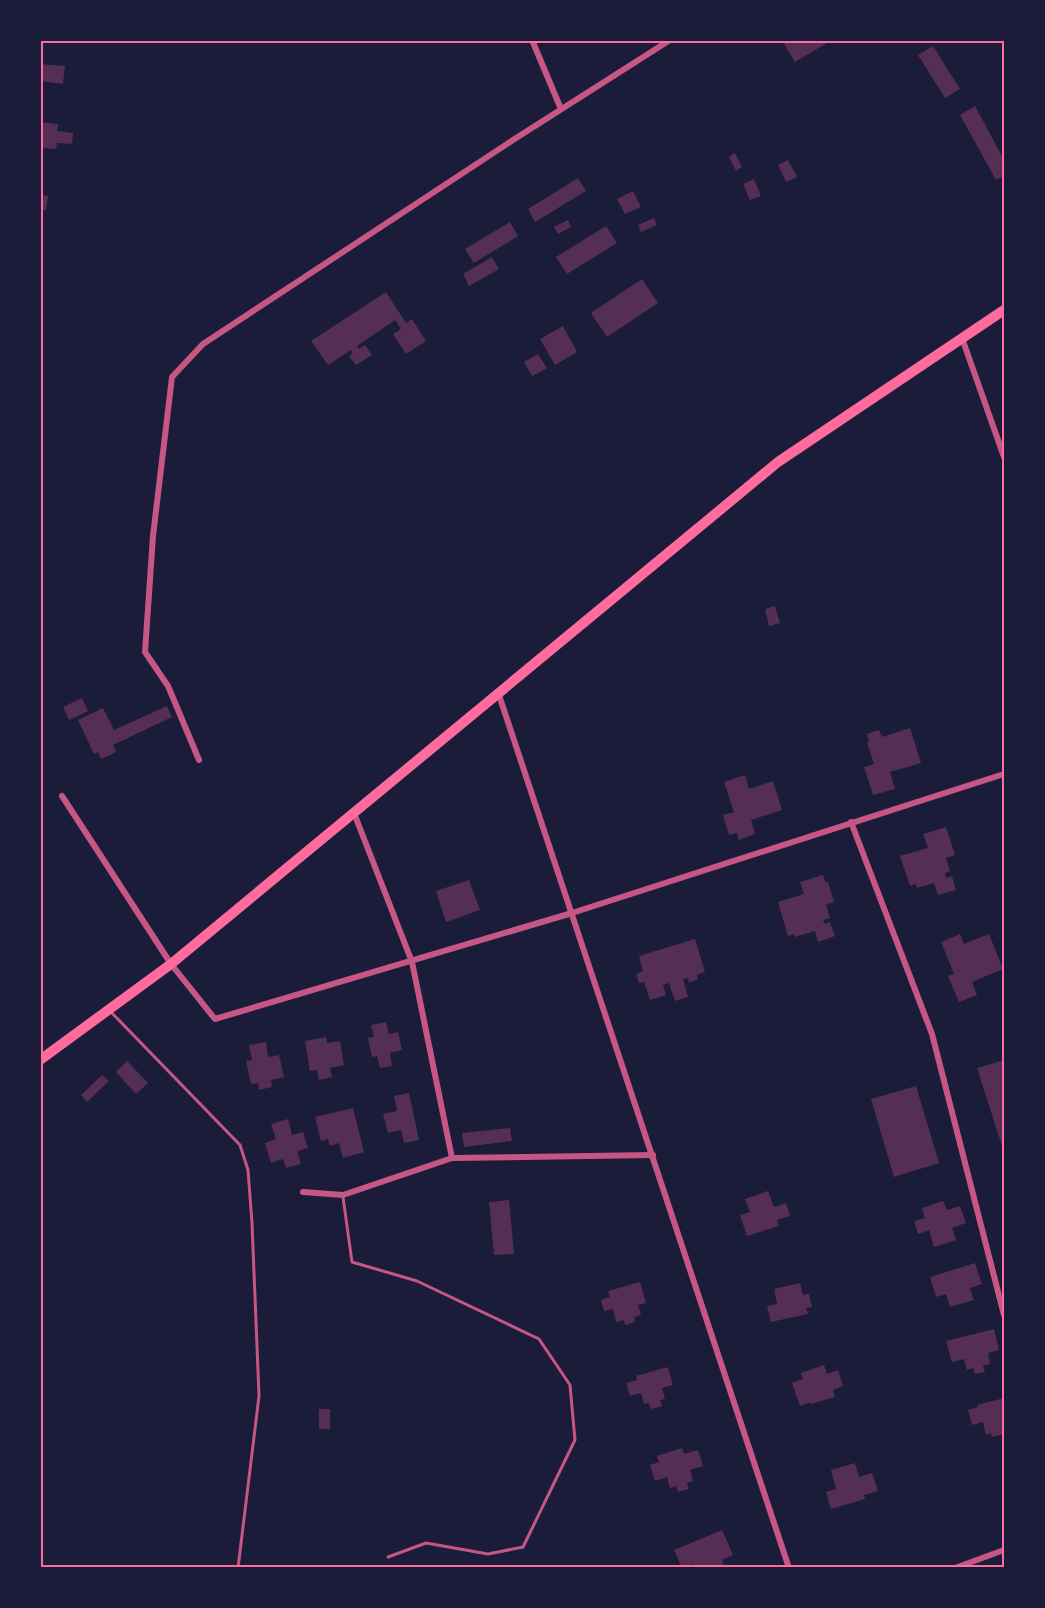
<svg xmlns="http://www.w3.org/2000/svg" width="1045" height="1608" font-family="'Source Sans 3',sans-serif">
  <rect width="100%" height="100%" fill="#1b1b3a"/>
  <g fill="#542f53">
    <path d="M789,40H832L795,62L784,44Z"/>
    <path d="M933,46L960,89L945,98L918,55Z"/>
    <path d="M40,64L65,66L63,84L40,81Z"/>
    <path d="M975,106L1004,160V176L996,180L960,115Z"/>
    <path d="M40,122L58,124L57,131L73,133L72,144L57,143L56,149L40,148Z"/>
    <path d="M735,153L742,167L736,171L729,157Z"/>
    <path d="M788,160L797,177L786,182L778,165Z"/>
    <path d="M578,178L586,191L535,222L528,209Z"/>
    <path d="M754,179L761,196L750,200L743,184Z"/>
    <path d="M633,191L641,207L625,214L617,199Z"/>
    <path d="M40,195L48,196L46,210H40Z"/>
    <path d="M654,218L657,225L641,232L638,225Z"/>
    <path d="M568,220L571,227L558,234L554,227Z"/>
    <path d="M510,222L518,236L474,263L465,249Z"/>
    <path d="M606,226L617,243L567,274L556,257Z"/>
    <path d="M492,257L499,269L469,286L463,274Z"/>
    <path d="M642,279L658,303L607,337L591,313Z"/>
    <path d="M386,292L406,323L412,319L426,341L406,354L393,334L401,329L395,320L357,346L359,349L365,345L372,355L356,365L349,356L353,353L351,350L328,365L311,341Z"/>
    <path d="M563,326L577,352L555,365L540,339Z"/>
    <path d="M538,354L547,368L532,376L524,362Z"/>
    <path d="M775,606L780,623L769,626L765,609Z"/>
    <path d="M82,698L88,711L69,720L63,707Z"/>
    <path d="M167,706L172,717L113,745L116,752L101,759L98,752L94,754L78,720L103,708L114,730Z"/>
    <path d="M910,728L921,763L890,772L895,789L873,795L864,767L874,764L867,742L869,741L867,734L879,730L882,737Z"/>
    <path d="M745,775L749,789L773,781L782,810L751,820L755,834L739,840L737,833L729,835L723,815L734,812L724,782Z"/>
    <path d="M946,827L955,855L946,858L950,871L945,873L946,878L952,876L956,890L938,895L934,883L917,888L916,884L910,886L900,856L928,848L923,834Z"/>
    <path d="M823,875L825,882H828L834,902L826,905L830,918L823,920L825,924L830,922L835,936L818,942L815,931L795,937L794,934L788,936L778,902L804,894L800,882Z"/>
    <path d="M469,880L480,910L446,922L436,891Z"/>
    <path d="M960,934L964,944L989,934L1003,969L972,982L977,995L959,1002L948,976L954,974L941,942Z"/>
    <path d="M695,939L705,972L697,975L698,979L689,983L688,978L683,979L688,997L675,1001L669,983L663,985L666,995L650,1000L644,982L639,983L636,974L643,971L639,956Z"/>
    <path d="M386,1022L389,1034L398,1032L402,1050L390,1053L392,1066L380,1068L377,1056L372,1057L368,1038L374,1037L371,1025Z"/>
    <path d="M326,1037L327,1043L340,1041L344,1065L330,1068L332,1077L319,1080L317,1070L310,1071L305,1041Z"/>
    <path d="M266,1042L268,1057L279,1055L284,1077L271,1080L272,1087L259,1090L258,1083L251,1084L246,1061L252,1060L249,1045Z"/>
    <path d="M1004,1060V1145L1002,1146L977,1068Z"/>
    <path d="M127,1061L148,1083L136,1094L116,1072Z"/>
    <path d="M102,1075L109,1081L87,1102L81,1095Z"/>
    <path d="M916,1086L939,1163L894,1177L871,1099Z"/>
    <path d="M409,1093L419,1140L404,1143L401,1130L388,1133L383,1114L397,1111L394,1096Z"/>
    <path d="M353,1108L364,1152L343,1158L339,1143L330,1146L328,1139L321,1141L315,1117Z"/>
    <path d="M288,1119L292,1135L303,1132L308,1148L297,1151L301,1164L286,1168L283,1159L271,1163L265,1143L276,1139L271,1124Z"/>
    <path d="M510,1128L512,1141L464,1147L462,1133Z"/>
    <path d="M768,1191L774,1207L786,1203L790,1216L777,1220L779,1226L747,1236L740,1215L750,1212L745,1199Z"/>
    <path d="M509,1200L514,1254L494,1255L489,1202Z"/>
    <path d="M943,1201L947,1210L960,1206L966,1223L952,1228L956,1240L934,1247L929,1230L918,1234L914,1221L925,1218L922,1208Z"/>
    <path d="M975,1263L982,1284L970,1288L974,1300L950,1307L946,1294L936,1297L930,1277Z"/>
    <path d="M640,1282L646,1303L638,1305L641,1315L634,1317L635,1322L625,1325L624,1320L616,1322L613,1309L604,1311L601,1300L610,1297L608,1291Z"/>
    <path d="M800,1283L803,1295L809,1294L812,1307L806,1308L808,1314L771,1322L767,1306L777,1304L774,1289Z"/>
    <path d="M994,1329L999,1350L988,1353L990,1364L983,1366L985,1372L975,1374L973,1368L967,1370L964,1359L952,1362L946,1341Z"/>
    <path d="M824,1365L827,1374L838,1370L843,1386L833,1390L835,1397L811,1404V1402L800,1406L792,1383L803,1379L801,1373Z"/>
    <path d="M668,1367L673,1385L662,1388L665,1399L660,1400L662,1406L651,1409L649,1403L644,1404L641,1393L630,1396L626,1383L637,1380L636,1376Z"/>
    <path d="M1004,1398V1434L992,1437L991,1433L986,1435L983,1422L972,1425L968,1410L978,1407L977,1405Z"/>
    <rect x="319" y="1409" width="11" height="20"/>
    <path d="M682,1448L684,1454L698,1450L703,1466L690,1470L693,1481L687,1483L689,1489L678,1492L676,1486L670,1488L667,1477L655,1481L650,1465L659,1462L657,1456Z"/>
    <path d="M855,1463L859,1477L872,1473L878,1491L864,1495L865,1499L831,1509L826,1492L836,1489L831,1470Z"/>
    <path d="M722,1530L733,1555L722,1560L725,1568H694L693,1564L682,1568L674,1550Z"/>
  </g>
  <g fill="none" stroke-linecap="round" stroke-linejoin="round">
    <g stroke="#c65784" stroke-width="3">
      <path d="M110,1011L240,1145L248,1170L252,1223L259,1396L238,1568"/>
      <path d="M343,1197L352,1262L417,1281L539,1339L570,1385L575,1440L523,1547L488,1554L426,1543L388,1557"/>
    </g>
    <g stroke="#c65784" stroke-width="6">
      <path d="M532,40L561,109"/>
      <path d="M962,338L1004,457"/>
      <path d="M498,692L789,1568"/>
      <path d="M199,760L168,686L145,652L153,536L172,377L203,344L513,140L670,40"/>
      <path d="M62,796L171,964L215,1019L572,913L1004,774"/>
      <path d="M354,813L412,962L452,1158"/>
      <path d="M851,822L932,1034L1004,1315"/>
      <path d="M303,1192L343,1195L452,1158L653,1155"/>
      <path d="M955,1568L1004,1550"/>
    </g>
    <path stroke="#ff6b9d" stroke-width="10" d="M40,1060L171,964L778,462L1004,310"/>
  </g>
  <rect width="1045" height="1608" fill="none" stroke="#1b1b3a" stroke-width="84"/>
  <rect x="42" y="42" width="961" height="1524" fill="none" stroke="#ff6b9d" stroke-width="2"/>
</svg>
